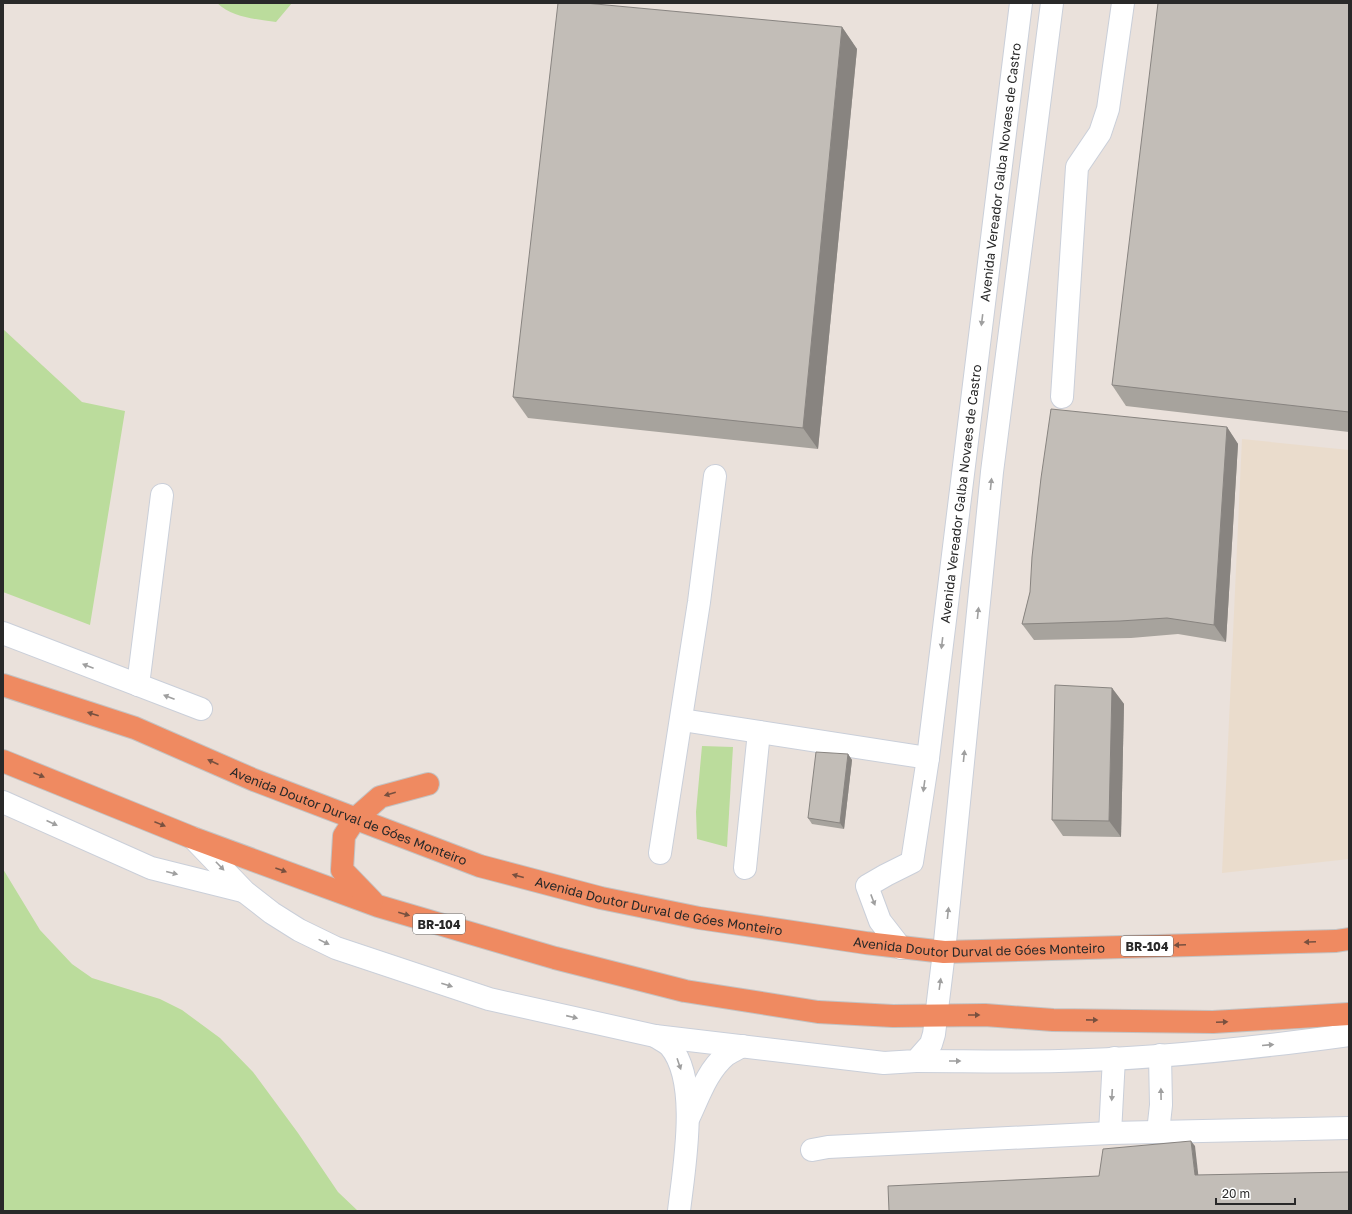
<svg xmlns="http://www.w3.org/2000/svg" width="1352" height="1214" font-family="'Golos Text',sans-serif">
  <rect width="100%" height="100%" fill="#eae1db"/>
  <path fill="#eadccc" d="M1242,439L1349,450V859L1222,873Z"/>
  <g fill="#bbdc9c">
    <path d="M217,3H292L276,22C256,19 233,18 217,3Z"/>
    <path d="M3,329L82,402L125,411L90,625L3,592Z"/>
    <path d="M702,746L733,747L727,847L697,839L696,812Z"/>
    <path d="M3,869L40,930L72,964L92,978L160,999L182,1010L220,1038L253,1072L298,1133L338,1192L358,1211H3Z"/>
  </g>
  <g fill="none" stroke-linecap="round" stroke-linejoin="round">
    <g stroke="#cacfd9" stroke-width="24">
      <g id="minor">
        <path d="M1062,397L1077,167L1100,133L1108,109L1123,3"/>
        <path d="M3,633L201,709"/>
        <path d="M138,685L162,495"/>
        <path d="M682,720L928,758"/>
        <path d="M3,802L151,868L243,891"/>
        <path d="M193,838L245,892L272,913L299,930L336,948L489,999L655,1036L884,1063L916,1061L931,1044L934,1034L944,952L992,472L1052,3"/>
        <path d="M660,853L699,602L715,476"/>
        <path d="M745,868L759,732"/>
        <path id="s1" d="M901,948L880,921L867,886L886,875L912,862L928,758L1021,3"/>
        <path d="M655,1036C659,1039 666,1042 670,1046C700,1082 684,1167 679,1211"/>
        <path d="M916,1061C963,1061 1011,1062 1059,1061C1155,1059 1254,1048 1349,1035"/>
        <path d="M689,1117C699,1096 707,1071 726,1055C731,1052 737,1049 742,1046"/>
        <path d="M1158,1132L1161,1105L1160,1055"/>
        <path d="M1110,1133L1114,1058"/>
        <path d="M812,1150L828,1147L1110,1133L1349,1128"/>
      </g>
    </g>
    <g stroke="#c3c3c3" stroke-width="24">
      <g id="highway">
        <path id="s2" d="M3,685L135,728L254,780L480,866L601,898L699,918L866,943L944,952L1336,941L1349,939"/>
        <path d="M3,761L193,838L378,906L555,958L685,991L818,1012L893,1016L985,1015L1053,1020L1213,1022L1349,1014"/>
        <path d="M372,901L342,870L344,836L355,819L380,797L428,784"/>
      </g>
    </g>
    <use href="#minor" stroke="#fff" stroke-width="22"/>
    <use href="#highway" stroke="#ef8a61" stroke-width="22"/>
  </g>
  <g fill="#a7a39d">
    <path d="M1349,3V432L1126,406L1112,385Z"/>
    <path d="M842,27L857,49L818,449L528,418L513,397Z"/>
    <path d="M1227,427L1238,444L1226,642L1178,634L1131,638L1034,640L1022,624L1030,592Z"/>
    <path d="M1112,688L1124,704L1121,837L1063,836L1052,820Z"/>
    <path d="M848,754L852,760L844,829L812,824L808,818Z"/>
  </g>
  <g fill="#888480">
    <path d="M842,27L857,49L818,449L803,428Z"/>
    <path d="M1227,427L1238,444L1226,642L1214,625Z"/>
    <path d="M1112,688L1124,704L1121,837L1109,821Z"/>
    <path d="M848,754L852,760L844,829L840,823Z"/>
    <path d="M1191,1141L1195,1146L1199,1181L1195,1175Z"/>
  </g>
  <g fill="#c2bdb7" stroke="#888480">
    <path d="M558,3H585L842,27L803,428L513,397Z"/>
    <path d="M1158,3H1349V412L1112,385Z"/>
    <path d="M1051,409L1227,427L1214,625L1167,618L1120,621L1022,624L1030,592L1032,557L1041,478Z"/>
    <path d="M1055,685L1112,688L1109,821L1052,820Z"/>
    <path d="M816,752L848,754L840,823L808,818Z"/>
    <path d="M1191,1141L1195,1175L1349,1172V1211H889L888,1186L1099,1176L1103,1149Z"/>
  </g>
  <defs><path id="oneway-solid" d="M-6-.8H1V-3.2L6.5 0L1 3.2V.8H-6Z"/></defs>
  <g fill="#9f9f9f">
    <use href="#oneway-solid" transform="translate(982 320) rotate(97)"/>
    <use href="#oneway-solid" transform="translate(991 484) rotate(-84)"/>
    <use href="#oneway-solid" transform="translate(978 613) rotate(-84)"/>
    <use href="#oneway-solid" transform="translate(942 643) rotate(97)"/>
    <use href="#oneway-solid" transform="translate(88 666) rotate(-159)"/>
    <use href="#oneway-solid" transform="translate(169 697) rotate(-159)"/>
    <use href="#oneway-solid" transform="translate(964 756) rotate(-84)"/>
    <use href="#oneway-solid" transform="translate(924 786) rotate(98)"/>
    <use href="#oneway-solid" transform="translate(52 823) rotate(24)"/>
    <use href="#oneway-solid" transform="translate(220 866) rotate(46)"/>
    <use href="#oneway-solid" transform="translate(172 873) rotate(14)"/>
    <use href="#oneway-solid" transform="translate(873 900) rotate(69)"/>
    <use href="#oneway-solid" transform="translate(948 913) rotate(-84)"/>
    <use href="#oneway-solid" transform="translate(324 942) rotate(26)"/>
    <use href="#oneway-solid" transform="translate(940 984) rotate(-82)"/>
    <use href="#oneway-solid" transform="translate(447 985) rotate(18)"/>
    <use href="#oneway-solid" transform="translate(572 1017) rotate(13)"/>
    <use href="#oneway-solid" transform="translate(1268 1045) rotate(-5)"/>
    <use href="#oneway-solid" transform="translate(955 1061)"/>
    <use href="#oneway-solid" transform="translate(679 1064) rotate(71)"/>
    <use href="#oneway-solid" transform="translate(1161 1094) rotate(-91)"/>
    <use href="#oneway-solid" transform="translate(1112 1095) rotate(93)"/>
  </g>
  <g fill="#78503f">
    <use href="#oneway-solid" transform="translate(93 714) rotate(-162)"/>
    <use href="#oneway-solid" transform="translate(213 762) rotate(-156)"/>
    <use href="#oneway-solid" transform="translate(39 775) rotate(22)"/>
    <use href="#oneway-solid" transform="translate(390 794) rotate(164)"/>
    <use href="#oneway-solid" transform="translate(160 824) rotate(22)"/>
    <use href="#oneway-solid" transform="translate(281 870) rotate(20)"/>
    <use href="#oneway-solid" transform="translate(518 876) rotate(-165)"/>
    <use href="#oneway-solid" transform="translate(404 914) rotate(16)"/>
    <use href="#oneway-solid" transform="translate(1310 942) rotate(178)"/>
    <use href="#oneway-solid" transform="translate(1180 945) rotate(178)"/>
    <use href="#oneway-solid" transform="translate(974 1015)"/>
    <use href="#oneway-solid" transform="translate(1092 1020) rotate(1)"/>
    <use href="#oneway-solid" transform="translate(1222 1022) rotate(-3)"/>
  </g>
  <g text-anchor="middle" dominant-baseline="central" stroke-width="3.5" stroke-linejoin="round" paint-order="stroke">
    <g fill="#fff" stroke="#696969" stroke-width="1">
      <rect x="413" y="914" width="52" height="20" rx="3"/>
      <rect x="1121" y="936" width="52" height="20" rx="3"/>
    </g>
    <g font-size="12" font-weight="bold" fill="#292929">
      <text x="439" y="924">BR-104</text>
      <text x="1147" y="946">BR-104</text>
    </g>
    <g font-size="13" fill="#292929" stroke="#fff">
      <text stroke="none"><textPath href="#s1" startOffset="818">Avenida Vereador Galba Novaes de Castro</textPath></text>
      <text stroke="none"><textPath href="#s1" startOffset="494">Avenida Vereador Galba Novaes de Castro</textPath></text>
      <text stroke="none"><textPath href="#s2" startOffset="370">Avenida Doutor Durval de Góes Monteiro</textPath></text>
      <text stroke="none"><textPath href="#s2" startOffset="694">Avenida Doutor Durval de Góes Monteiro</textPath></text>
      <text stroke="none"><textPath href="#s2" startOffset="1018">Avenida Doutor Durval de Góes Monteiro</textPath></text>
    </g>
  </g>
  <rect width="1352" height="1214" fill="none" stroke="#292929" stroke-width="8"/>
  <path d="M1216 1198v6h79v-6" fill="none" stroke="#292929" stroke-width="2"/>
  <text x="1222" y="1198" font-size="12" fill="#292929" stroke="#ffffff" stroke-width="3" paint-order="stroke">20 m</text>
</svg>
